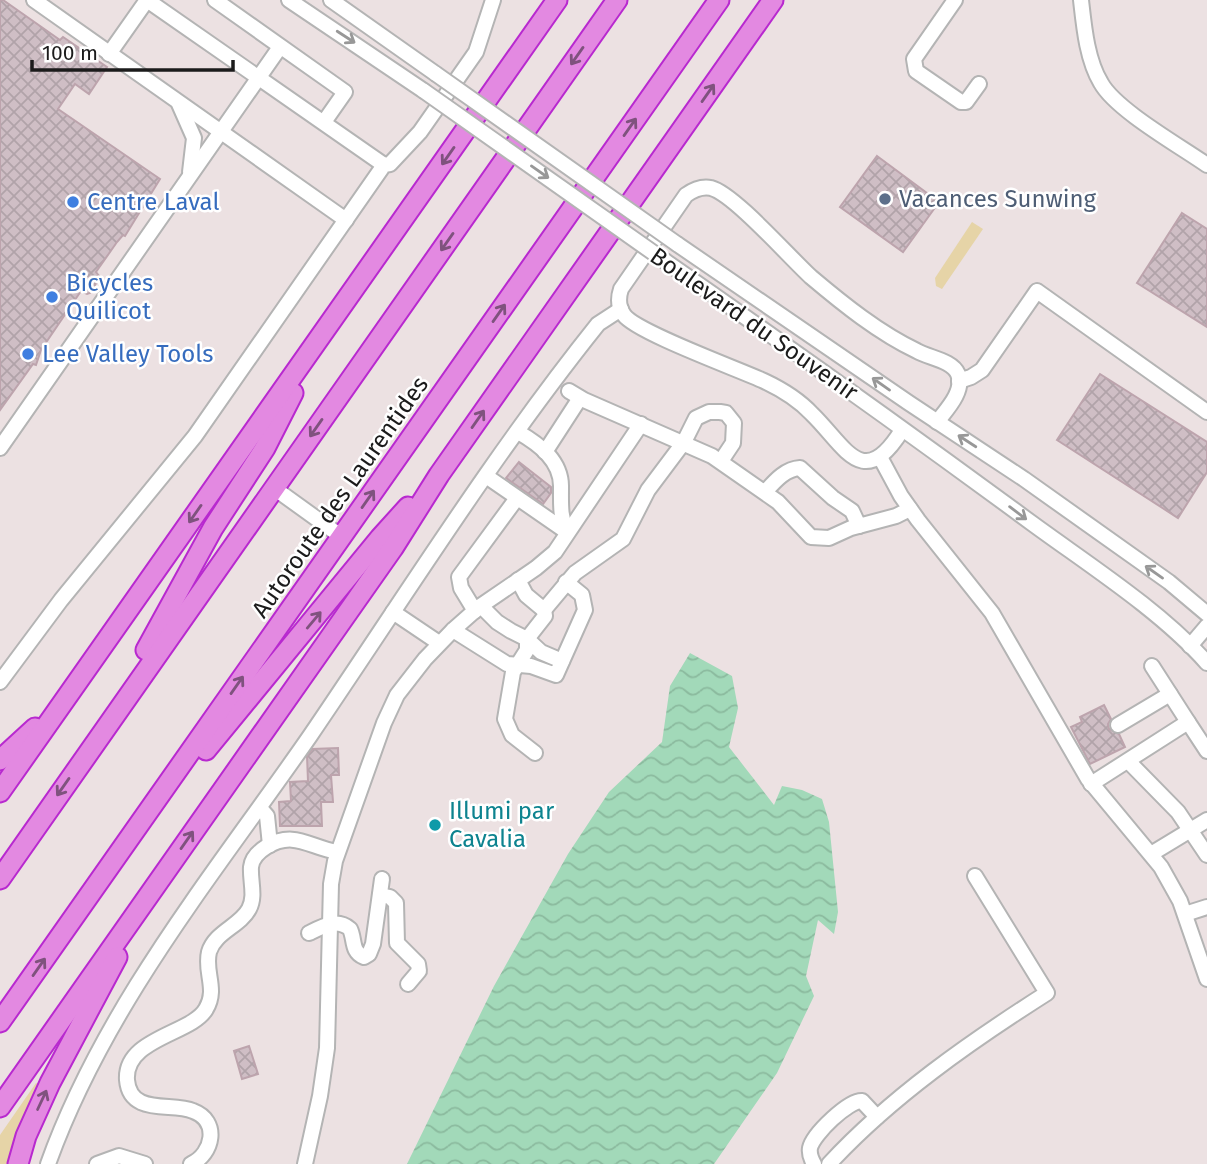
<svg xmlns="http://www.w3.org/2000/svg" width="1207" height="1164" font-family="'Fira Sans',sans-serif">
  <defs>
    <pattern id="water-waves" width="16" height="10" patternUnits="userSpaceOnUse" patternTransform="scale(1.75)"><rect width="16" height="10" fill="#a2d9b9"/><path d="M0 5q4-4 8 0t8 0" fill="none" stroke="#8bba9e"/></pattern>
    <pattern id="building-cross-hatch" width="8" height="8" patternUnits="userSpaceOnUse" patternTransform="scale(1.75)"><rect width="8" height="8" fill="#cfbec5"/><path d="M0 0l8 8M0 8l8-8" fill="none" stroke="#b1a3a9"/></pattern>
  </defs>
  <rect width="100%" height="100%" fill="#ece1e2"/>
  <g fill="#e6d4a7">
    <path d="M972,222L983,229L942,289L936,286L935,278Z"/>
    <path d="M36,1083L41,1086L15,1141L8,1164H0V1135Z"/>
  </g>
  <path fill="url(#water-waves)" d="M690,653L732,676L738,708L729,747L774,805L782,786L802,790L822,799L829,822L838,912L834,934L818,920L806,976L814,996L777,1073L714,1164H407L494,986L568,854L609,792L662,742L670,686Z"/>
  <g fill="url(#building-cross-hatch)" stroke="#bda4ad" stroke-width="2">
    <path d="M0,0H3L60,40L63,37L107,67L89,94L75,84L58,109L160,179L125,236L123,235L117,242L96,272L100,277L90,293L87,294L81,291L41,350L36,365L33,364L0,410Z"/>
    <path d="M877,156L939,202L903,252L840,207Z"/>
    <path d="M1182,213L1207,229V327L1137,283Z"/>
    <path d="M1100,374L1207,442V472L1178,518L1057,440Z"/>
    <path d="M519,462L551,487V493L543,504L506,478Z"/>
    <path d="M1104,705L1111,719L1108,724L1109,729L1119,734L1125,747L1090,764L1071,727L1082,722L1080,717Z"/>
    <path d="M338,748L339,775H331L333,802H321L322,826H280L279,802L291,801L290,782L308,781L307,756L312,749Z"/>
    <path d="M249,1046L258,1074L242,1079L234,1051Z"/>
  </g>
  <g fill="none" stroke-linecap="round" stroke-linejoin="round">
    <g stroke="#b4b4b4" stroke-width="18">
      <g id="minor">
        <path d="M34,0L346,220"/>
        <path d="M147,0L384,165"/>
        <path d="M215,0L345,92L324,122"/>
        <path d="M289,0L424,91"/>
        <path d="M331,0L436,74"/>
        <path d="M955,0L914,59L916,71L961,102H966L979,84"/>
        <path d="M1081,0C1084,27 1087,60 1101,83C1116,110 1180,146 1207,165"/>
        <path d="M109,54L147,0"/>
        <path d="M179,104L194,138L190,172"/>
        <path d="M677,244L909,403L1024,479L1169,582L1207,614"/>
        <path d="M665,261C789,347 912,435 1033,524C1089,565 1161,611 1207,663"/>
        <path d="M959,381L971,377L982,370L1037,291L1207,412"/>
        <path d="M569,391L584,400L712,456L778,502L811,537L829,538L851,528L896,516L910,509"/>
        <path d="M902,430C863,493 845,446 812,414C799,400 781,389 764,381C738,369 636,332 624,315C618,307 618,298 621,289L686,195C693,190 701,186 711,188C734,194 790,258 811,277C843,304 879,333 917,351C929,358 952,360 958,374C965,391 946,410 937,422"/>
        <path d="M518,432C539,444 562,461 561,488C561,504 560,517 567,532"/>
        <path d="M0,448L280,47"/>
        <path d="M545,452L580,398"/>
        <path d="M880,457L901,496L918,520L992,613L1088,779L1161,867L1180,901L1207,979"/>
        <path d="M486,476L567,532"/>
        <path d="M274,488L342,537"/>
        <path d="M765,492C775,481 785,469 800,468L833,498L852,511L859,526"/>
        <path d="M518,580L526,595L544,610L575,573L623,539L648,490L684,442L696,418L709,412H720L726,413L734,423L733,443L721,461"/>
        <path d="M481,606L497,622L511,631L527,639L541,652L562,661"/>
        <path d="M475,611L461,588L459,577L517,498"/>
        <path d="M393,612L439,643"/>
        <path d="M453,630L507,664L531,666L556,675L585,610L582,595L566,582"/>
        <path d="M1190,646L1207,626"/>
        <path d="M1152,666L1188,722"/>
        <path d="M0,682L61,600L195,436L384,165L390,164L420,132L476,52L493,0"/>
        <path d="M1118,725L1170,694"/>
        <path d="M535,753L512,735L505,719L513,672L527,650V639L545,616L544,610"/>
        <path d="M1128,761L1178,812L1207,855"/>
        <path d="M1091,784L1188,722L1207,751"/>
        <path d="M260,808L267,816L270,845"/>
        <path d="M1151,854L1207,820"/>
        <path d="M380,895L390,897L396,903L397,943L418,964L419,971L408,984"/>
        <path d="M1185,914L1207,907"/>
        <path d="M309,933C323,926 337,918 350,929C355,939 351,952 364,957L369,954L373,944L382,879"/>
        <path d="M48,1164C105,1005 215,873 310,736C404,598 493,455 598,324L621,309"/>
        <path d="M97,1164L119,1156L145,1164"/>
        <path d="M191,1164C213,1154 220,1121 193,1111C172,1102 130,1116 127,1080C124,1038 192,1034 206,1009C218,989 204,972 209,952C215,932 240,926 249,909C256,896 250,881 251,867C252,858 258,852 266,847C294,830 309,847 337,852"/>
        <path d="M305,1164L320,1096L327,1048L331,884L335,861L384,723L397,695L425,659L453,630L479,607L536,568L555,552L641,424"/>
        <path d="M814,1164C811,1159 809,1154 810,1148C813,1134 849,1100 862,1101L877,1117"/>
        <path d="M829,1164C891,1097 970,1042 1047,993L975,876"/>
      </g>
    </g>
    <g stroke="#b829cf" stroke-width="23">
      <g id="highway">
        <path d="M146,650L213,528L265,448L293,393"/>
        <path d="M206,750L380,538L408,507"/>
        <path d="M0,760L35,728"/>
        <path d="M0,792L557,0"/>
        <path d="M0,879L617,0"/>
        <path d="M0,1022L719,0"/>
        <path d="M0,1107L393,548L439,475L773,0"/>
        <path d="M18,1164L26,1136L50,1083L117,957"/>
      </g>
    </g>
    <use href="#minor" stroke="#fff" stroke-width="14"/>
    <use href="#highway" stroke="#e389e1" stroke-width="19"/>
    <g stroke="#b4b4b4" stroke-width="18" stroke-linecap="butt">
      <g id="minor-bridge">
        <path d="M436,74L677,244"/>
        <path d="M424,91L665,261"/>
      </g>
    </g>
    <use href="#minor-bridge" stroke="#fff" stroke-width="14"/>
  </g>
  <defs><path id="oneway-shaft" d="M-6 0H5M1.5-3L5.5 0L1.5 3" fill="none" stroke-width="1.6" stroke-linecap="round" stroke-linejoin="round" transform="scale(1.75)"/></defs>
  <g stroke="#989898">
    <use href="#oneway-shaft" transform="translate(346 37) rotate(33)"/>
    <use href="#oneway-shaft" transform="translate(540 172) rotate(35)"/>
    <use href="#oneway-shaft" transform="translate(881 384) rotate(-145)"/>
    <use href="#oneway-shaft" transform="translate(967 441) rotate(-147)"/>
    <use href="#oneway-shaft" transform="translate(1018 513) rotate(37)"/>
    <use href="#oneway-shaft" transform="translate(1154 572) rotate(-145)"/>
  </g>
  <g stroke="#7f527e">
    <use href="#oneway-shaft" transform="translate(577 56) rotate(125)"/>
    <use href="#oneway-shaft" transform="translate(708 93) rotate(-55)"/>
    <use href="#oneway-shaft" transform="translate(630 127) rotate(-55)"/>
    <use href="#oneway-shaft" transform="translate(448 156) rotate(125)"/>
    <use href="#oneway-shaft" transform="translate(447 242) rotate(125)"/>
    <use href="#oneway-shaft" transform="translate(499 313) rotate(-55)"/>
    <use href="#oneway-shaft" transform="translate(478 419) rotate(-55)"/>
    <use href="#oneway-shaft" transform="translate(316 428) rotate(125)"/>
    <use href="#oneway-shaft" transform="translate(368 499) rotate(-55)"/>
    <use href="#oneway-shaft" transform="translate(195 514) rotate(125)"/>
    <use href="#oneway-shaft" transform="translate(314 620) rotate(-50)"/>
    <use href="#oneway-shaft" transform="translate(237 685) rotate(-55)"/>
    <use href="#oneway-shaft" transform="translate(63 787) rotate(125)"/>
    <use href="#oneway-shaft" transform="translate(187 840) rotate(-55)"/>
    <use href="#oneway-shaft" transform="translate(39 967) rotate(-55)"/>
    <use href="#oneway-shaft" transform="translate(42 1100) rotate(-65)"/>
  </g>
  <circle fill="#5c6f8a" stroke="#fff" stroke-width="2.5" cx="885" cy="199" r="7"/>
  <g fill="#3f7fe0" stroke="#fff" stroke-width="2.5">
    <circle cx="73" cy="202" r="7"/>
    <circle cx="52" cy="297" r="7"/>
    <circle cx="28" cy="354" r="7"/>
  </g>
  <circle fill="#0f9aa8" stroke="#fff" stroke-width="2.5" cx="435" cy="825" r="7"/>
  <g text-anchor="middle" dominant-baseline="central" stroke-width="5" stroke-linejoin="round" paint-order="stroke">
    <g font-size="24" fill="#4e5e75" stroke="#fff" text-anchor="start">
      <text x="899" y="199">Vacances Sunwing</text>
    </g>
    <g font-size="24" fill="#366cbe" stroke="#fff" text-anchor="start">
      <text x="87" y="202">Centre Laval</text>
      <text x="66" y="283">Bicycles<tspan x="66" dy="28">Quilicot</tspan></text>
      <text x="42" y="354">Lee Valley Tools</text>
    </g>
    <g font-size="24" fill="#1b1b1b" stroke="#fff">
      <text transform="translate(754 324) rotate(35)">Boulevard du Souvenir</text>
      <text transform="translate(340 497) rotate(-55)">Autoroute des Laurentides</text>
    </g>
    <g font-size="24" fill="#0d838f" stroke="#fff" text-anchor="start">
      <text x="449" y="811">Illumi par<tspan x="449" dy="28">Cavalia</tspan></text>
    </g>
  </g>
  <path d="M32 60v10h201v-10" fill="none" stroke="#1b1b1b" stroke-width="3.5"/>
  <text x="42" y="60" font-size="21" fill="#1b1b1b" stroke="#ffffff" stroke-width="5" paint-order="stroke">100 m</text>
</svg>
